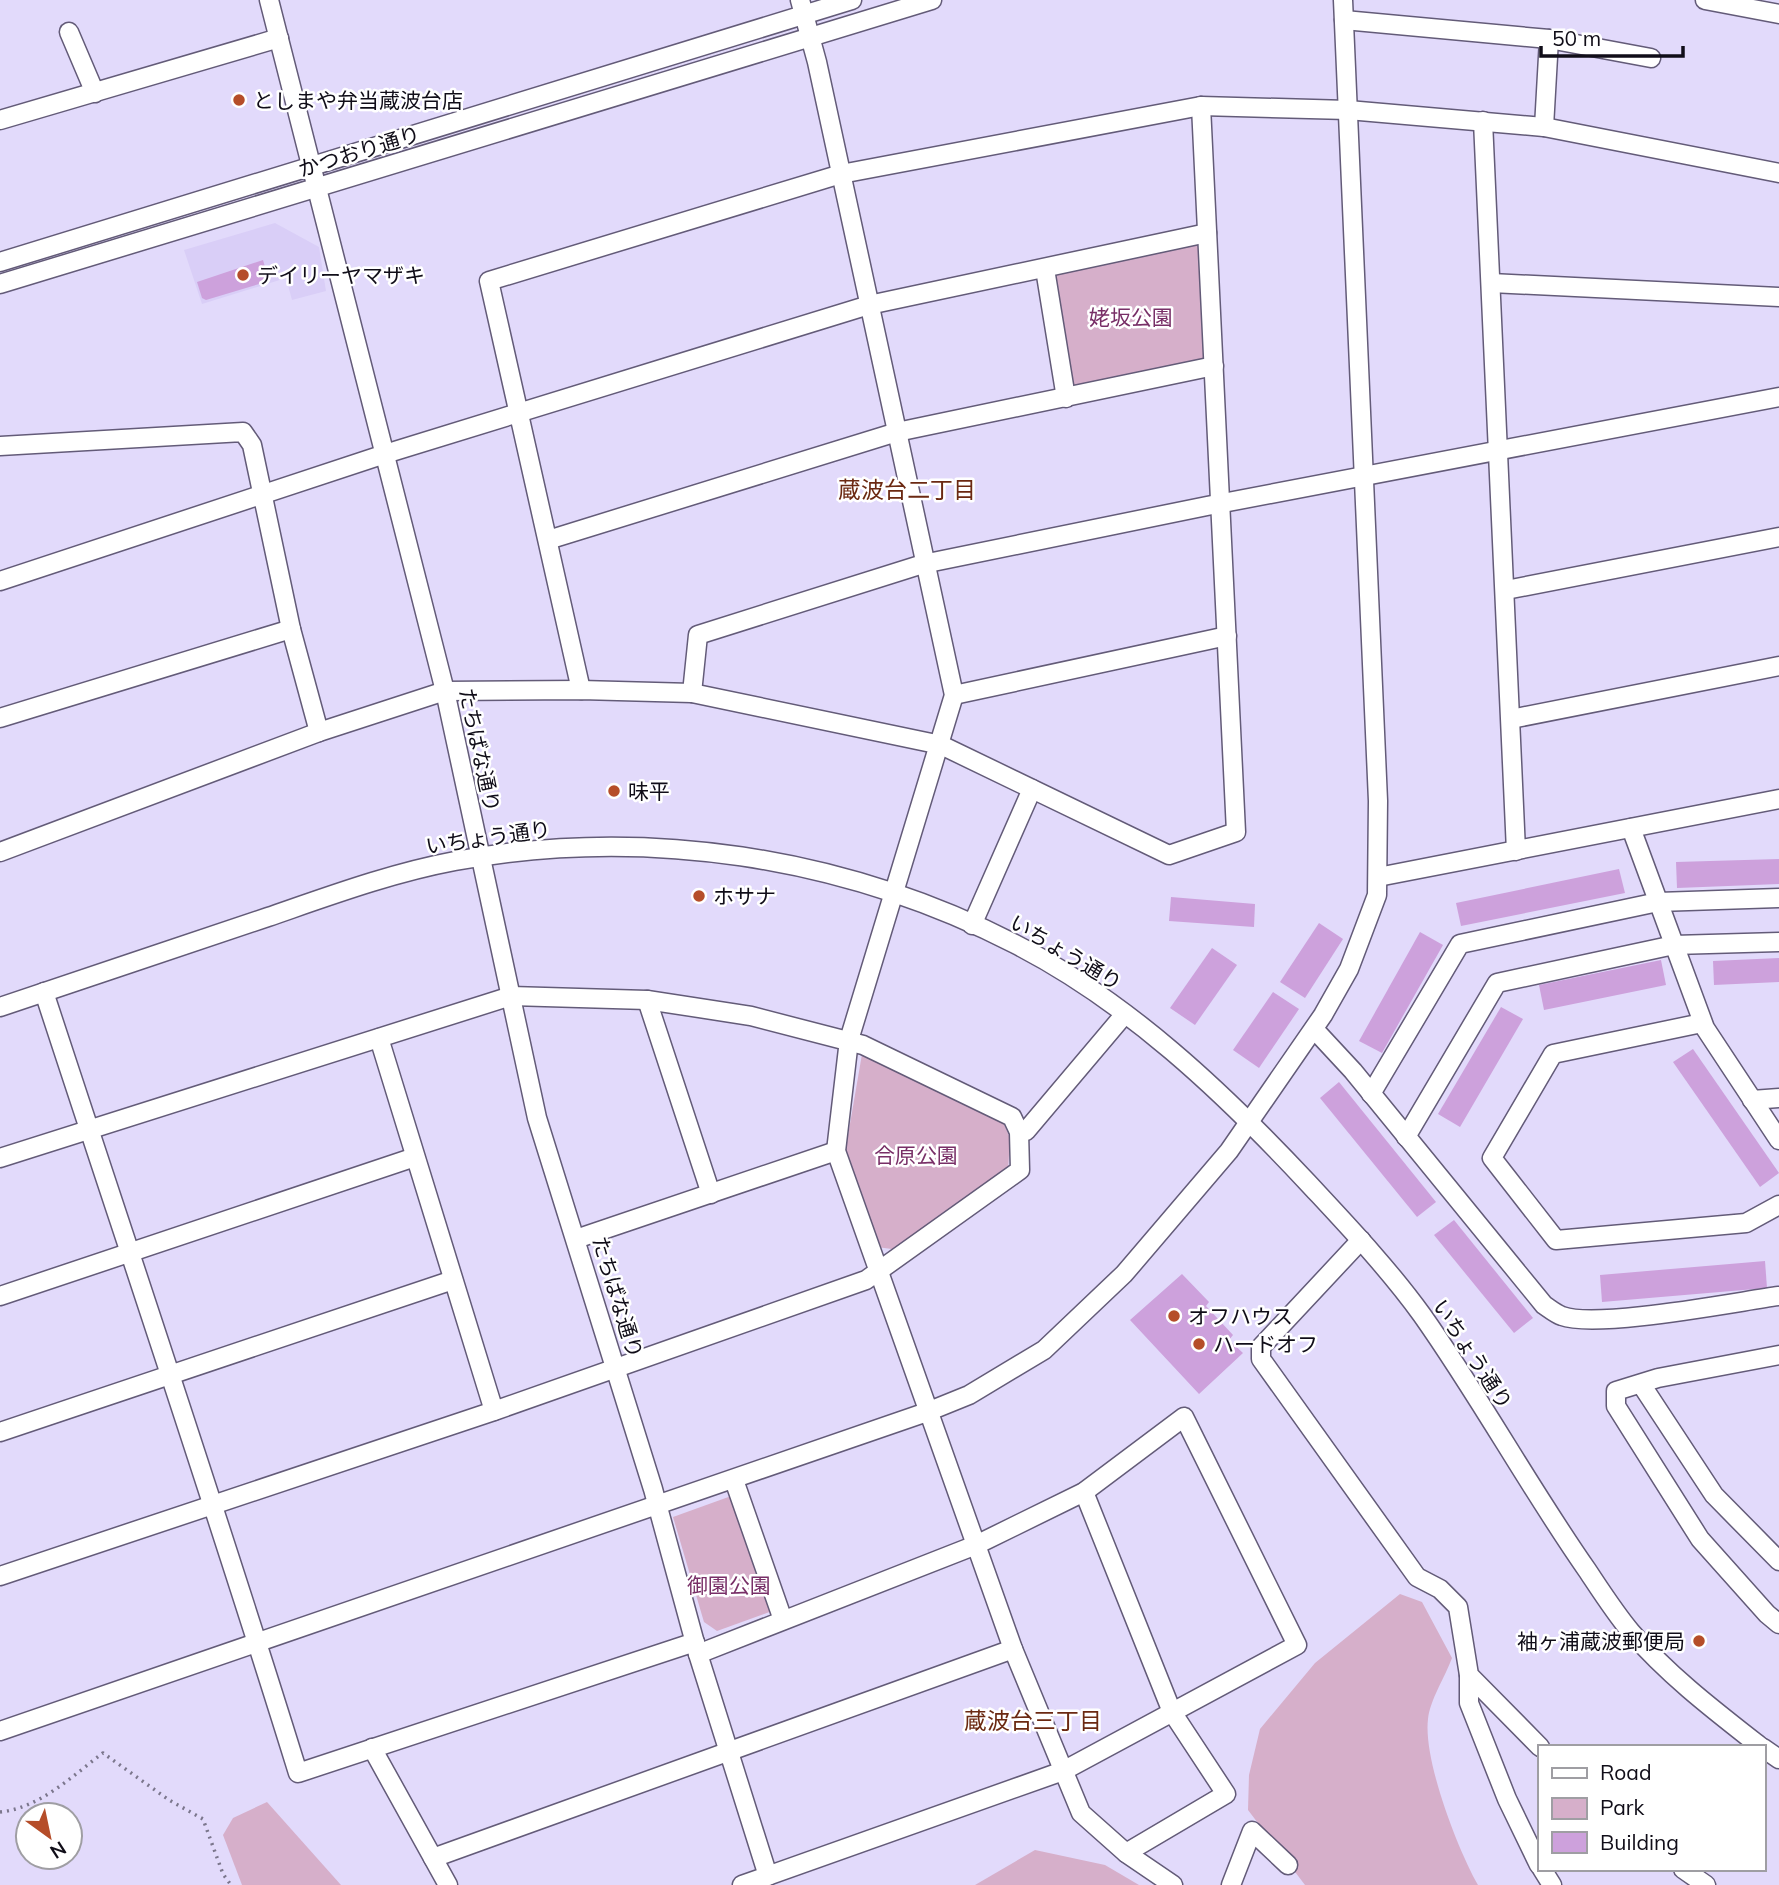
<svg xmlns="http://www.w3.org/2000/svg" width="1779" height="1885" font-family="Mulish,'Noto Sans JP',sans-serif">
  <rect width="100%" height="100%" fill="#e2dafb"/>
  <path fill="#d9cef7" d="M275,223L319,247L326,291L292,300L286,278L202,304L184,250Z"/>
  <g fill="#d6afca">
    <path d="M1207,233L1214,366L1066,398L1045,269Z"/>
    <path d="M862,1054L1003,1122L1010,1138L1008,1171L899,1250L877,1247L845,1153Z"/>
    <path d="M734,1495L775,1610L717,1631L704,1622L673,1517Z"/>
    <path d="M1400,1594L1422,1602L1452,1658C1445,1677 1430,1700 1428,1719C1423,1760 1458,1850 1478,1885H1305L1248,1810L1249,1775L1260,1729L1315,1663Z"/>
    <path d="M267,1802L341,1885H242L223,1835L233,1818Z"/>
    <path d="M1035,1850L1105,1865L1139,1885H975Z"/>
  </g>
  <g fill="#cda1dc">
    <path d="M263,260L269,281L206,300L202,298L197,282Z"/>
    <path d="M1779,859V884L1677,888L1676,862Z"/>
    <path d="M1619,869L1625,893L1461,926L1456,903Z"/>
    <path d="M1171,897L1255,904L1254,927L1169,921Z"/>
    <path d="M1319,923L1343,939L1305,998L1280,982Z"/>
    <path d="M1420,932L1443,945L1382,1053L1359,1041Z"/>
    <path d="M1212,948L1237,965L1195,1025L1170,1008Z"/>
    <path d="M1779,958V982L1714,985L1713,961Z"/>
    <path d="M1661,960L1666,985L1544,1010L1539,985Z"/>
    <path d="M1273,992L1299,1009L1259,1068L1233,1050Z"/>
    <path d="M1501,1007L1523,1019L1460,1127L1438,1114Z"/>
    <path d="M1693,1049L1779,1173L1760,1187L1673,1062Z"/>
    <path d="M1339,1082L1436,1202L1417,1217L1320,1098Z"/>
    <path d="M1454,1220L1533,1318L1514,1333L1434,1235Z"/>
    <path d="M1765,1261L1767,1288L1602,1302L1600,1275Z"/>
    <path d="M1182,1274L1209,1302L1206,1306L1233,1335L1229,1340L1243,1353L1199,1394L1130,1320Z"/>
  </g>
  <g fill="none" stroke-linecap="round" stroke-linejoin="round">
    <g stroke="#635b78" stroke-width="21">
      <g id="minor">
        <path d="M269,0L445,691L537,1118L653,1489L698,1654L768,1876"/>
        <path d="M800,0L817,62L954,695L849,1040L836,1151L1013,1649L1081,1813L1126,1853L1173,1885"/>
        <path d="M1705,0L1779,14"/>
        <path d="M1344,20L1549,39L1651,58"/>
        <path d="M69,32L95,93"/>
        <path d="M0,120L279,38"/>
        <path d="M1483,121L1516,851"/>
        <path d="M1544,127L1549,39"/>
        <path d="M0,262L852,0"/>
        <path d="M1045,269L1066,398"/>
        <path d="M1491,283L1779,297"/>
        <path d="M0,284L932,0"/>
        <path d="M0,446L243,432L252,445L291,629L319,732"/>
        <path d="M548,540L897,432L1214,366"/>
        <path d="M0,581L385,454L869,305L1207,233"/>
        <path d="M1506,590L1779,537"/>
        <path d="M581,690L489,281L841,174L1201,106L1348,110L1544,127L1779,173"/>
        <path d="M692,693L698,635L923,564L1207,506L1779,397"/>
        <path d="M954,695L1227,636"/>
        <path d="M0,718L291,629"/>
        <path d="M1511,719L1779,666"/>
        <path d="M1631,828L1705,1028L1779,1140"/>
        <path d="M0,852L319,732L445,691L581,690L692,693L941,745L1169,855L1236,832L1201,106"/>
        <path d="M1378,877L1779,799"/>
        <path d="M972,925L1032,789"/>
        <path d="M44,992C129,1252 217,1511 298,1773L695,1642"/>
        <path d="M647,1000L711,1194"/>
        <path d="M0,1007C89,977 179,947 268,917C329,896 391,873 455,861C644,826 843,856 1015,944C1127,1001 1223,1092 1308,1183C1347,1225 1388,1268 1422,1315C1480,1397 1529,1487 1587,1570C1601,1591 1615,1613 1631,1632C1669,1676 1715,1711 1761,1747"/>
        <path d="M1702,1023L1553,1054L1492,1158L1556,1240L1746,1223L1779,1205"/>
        <path d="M1314,1029L1353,1071L1544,1305C1550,1309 1556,1314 1562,1316C1597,1329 1735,1302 1779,1296"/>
        <path d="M379,1038L494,1411"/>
        <path d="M1371,1094L1460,944L1658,902L1779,898"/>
        <path d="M1752,1100L1779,1098"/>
        <path d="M1019,1132L1026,1131L1124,1015"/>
        <path d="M1406,1137L1497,983L1674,945L1779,942"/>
        <path d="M0,1158L511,996L647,1000L751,1016L863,1045L1012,1117L1019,1132L1020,1170L866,1280L494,1411L0,1576"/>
        <path d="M576,1239L836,1151"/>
        <path d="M1361,1240L1261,1347V1359L1417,1577L1440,1589L1458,1607L1469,1675L1540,1747"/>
        <path d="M0,1296L415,1157"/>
        <path d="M1779,1355L1658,1378L1616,1391V1406L1700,1539L1767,1614L1779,1624"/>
        <path d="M1641,1384L1714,1495L1779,1561"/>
        <path d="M0,1432L453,1280"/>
        <path d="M734,1480L783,1620"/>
        <path d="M1084,1492L1172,1712L1226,1794L1126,1853"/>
        <path d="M698,1654L976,1545L1084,1492L1184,1417L1297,1645L1063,1771L742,1885"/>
        <path d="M1469,1675V1703L1507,1799L1539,1865"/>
        <path d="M0,1731L927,1412L969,1395L1044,1350L1124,1274L1229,1151L1323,1015L1349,969L1377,895L1378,801L1343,0"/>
        <path d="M372,1748L448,1885"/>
        <path d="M1763,1748L1779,1759"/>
        <path d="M433,1858L1013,1649"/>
        <path d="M1542,1869L1552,1885"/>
        <path d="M1683,1869L1706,1885"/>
        <path d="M1231,1885L1252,1831L1288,1865"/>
      </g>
    </g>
    <path stroke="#7b768c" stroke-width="3.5" stroke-dasharray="2 5" stroke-linecap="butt" d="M0,1812C40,1808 72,1776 103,1753L169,1800L203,1819L223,1874L231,1885"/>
    <use href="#minor" stroke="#fff" stroke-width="18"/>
  </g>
  <g fill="#b54d29" stroke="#fff" stroke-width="2.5">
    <circle cx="239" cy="100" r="7"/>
    <circle cx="243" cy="275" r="7"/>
    <circle cx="614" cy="791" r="7"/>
    <circle cx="699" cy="896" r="7"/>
    <circle cx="1174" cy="1316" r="7"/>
    <circle cx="1199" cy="1344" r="7"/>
    <circle cx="1699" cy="1641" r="7"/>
  </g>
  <g text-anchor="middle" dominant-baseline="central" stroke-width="5" stroke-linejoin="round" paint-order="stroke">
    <g font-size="21" fill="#100d18" stroke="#fff" text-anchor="start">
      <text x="253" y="100">としまや弁当蔵波台店</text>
      <text x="257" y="275">デイリーヤマザキ</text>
      <text x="628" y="791">味平</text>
      <text x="713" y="896">ホサナ</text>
      <text x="1188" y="1316">オフハウス</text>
      <text x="1213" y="1344">ハードオフ</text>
      <text x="1685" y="1641" text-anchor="end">袖ヶ浦蔵波郵便局</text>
    </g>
    <g font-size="21" fill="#100d18" stroke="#fff">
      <text transform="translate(359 151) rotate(-17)">かつおり通り</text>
      <text transform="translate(480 750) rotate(78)">たちばな通り</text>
      <text transform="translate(488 837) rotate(-8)">いちょう通り</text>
      <text transform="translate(1066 952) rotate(31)">いちょう通り</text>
      <text transform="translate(618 1297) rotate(73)">たちばな通り</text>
      <text transform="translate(1473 1354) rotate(57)">いちょう通り</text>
    </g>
    <g font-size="21" fill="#782f67" stroke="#fff">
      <text x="1131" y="317">姥坂公園</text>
      <text x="916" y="1155">合原公園</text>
      <text x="729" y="1585">御園公園</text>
    </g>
    <g font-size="23" fill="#6b2912" stroke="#fff">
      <text x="907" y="489">蔵波台二丁目</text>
      <text x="1033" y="1720">蔵波台三丁目</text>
    </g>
  </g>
  <rect x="1538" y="1745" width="228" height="126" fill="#ffffff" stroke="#9f9ea3" stroke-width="2"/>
  <rect x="1552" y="1768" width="35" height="10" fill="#ffffff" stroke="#9f9ea3" stroke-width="2"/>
  <text x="1600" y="1780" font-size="21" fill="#100d18">Road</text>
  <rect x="1552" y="1798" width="35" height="21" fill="#d6afca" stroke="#9f9ea3" stroke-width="2"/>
  <text x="1600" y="1815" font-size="21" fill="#100d18">Park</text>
  <rect x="1552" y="1832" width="35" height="21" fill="#cda1dc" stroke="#9f9ea3" stroke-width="2"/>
  <text x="1600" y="1850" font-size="21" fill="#100d18">Building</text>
  <g transform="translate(49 1836) rotate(147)"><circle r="33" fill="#ffffff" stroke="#9f9ea3" stroke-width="2"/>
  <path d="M0-5L12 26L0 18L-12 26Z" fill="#b54d29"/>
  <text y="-10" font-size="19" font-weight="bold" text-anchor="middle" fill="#100d18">N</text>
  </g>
  <path d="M1541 46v10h142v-10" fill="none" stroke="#100d18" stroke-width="3.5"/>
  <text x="1552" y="46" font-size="21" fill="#100d18" stroke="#ffffff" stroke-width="5" paint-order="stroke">50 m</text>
</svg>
